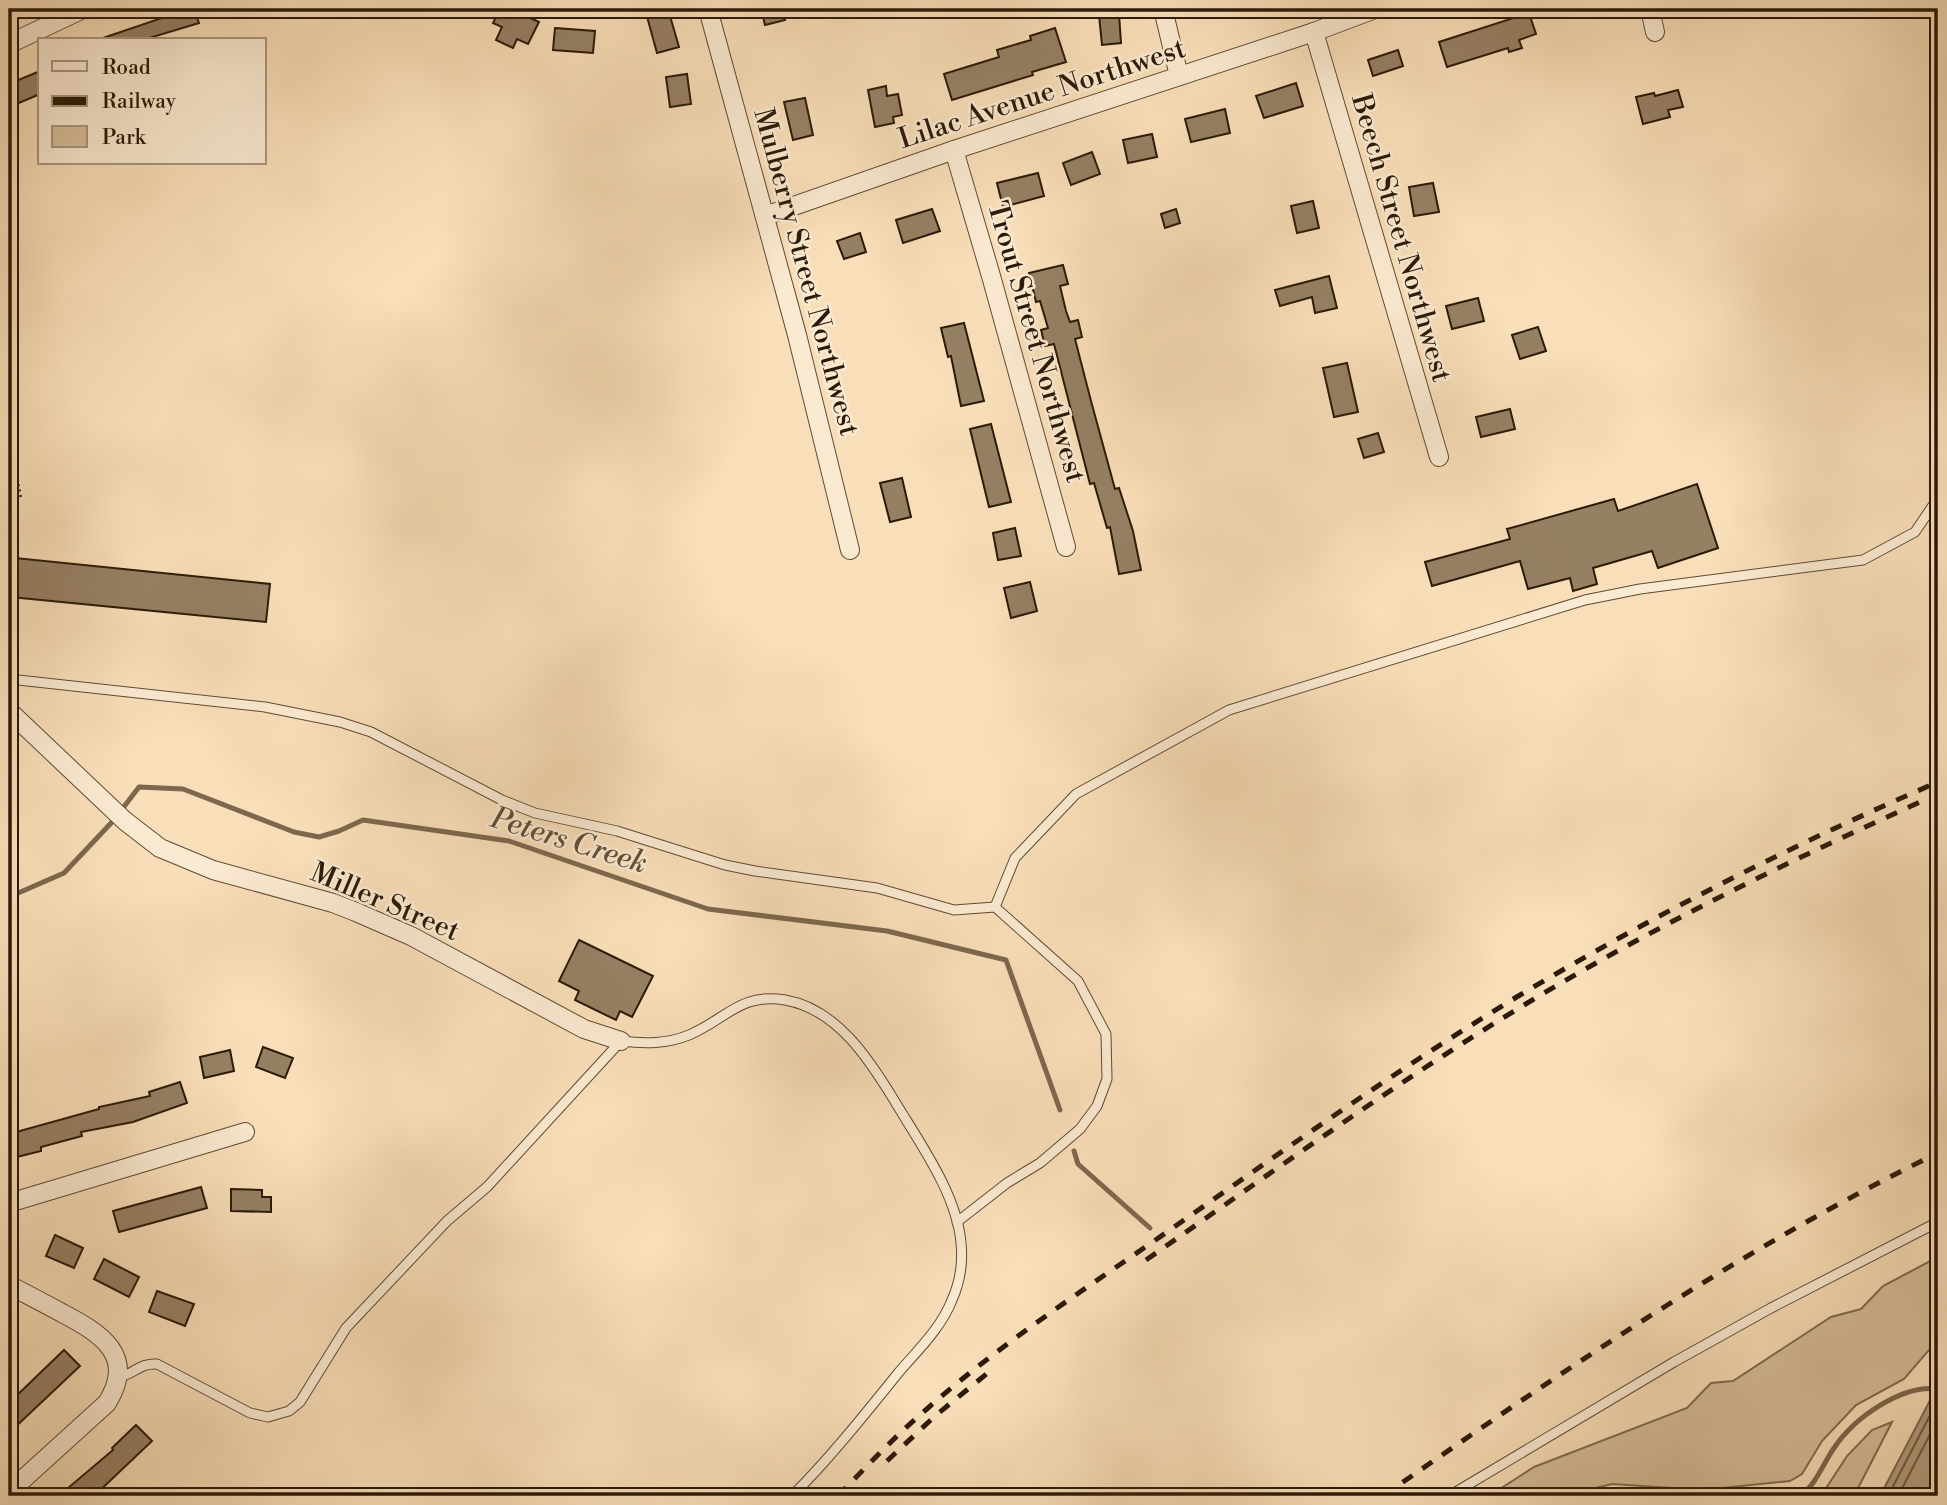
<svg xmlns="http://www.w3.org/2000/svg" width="1947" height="1505" font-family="'Libre Bodoni',serif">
  <rect width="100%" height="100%" fill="#f9dfb9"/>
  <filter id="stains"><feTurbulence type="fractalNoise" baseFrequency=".00286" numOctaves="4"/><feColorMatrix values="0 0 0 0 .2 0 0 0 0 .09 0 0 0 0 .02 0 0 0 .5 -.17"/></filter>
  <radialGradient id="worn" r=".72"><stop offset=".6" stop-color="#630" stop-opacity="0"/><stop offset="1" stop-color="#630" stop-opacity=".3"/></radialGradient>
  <g fill="#d6be9b" stroke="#806c52" stroke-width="2">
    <path d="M1938,1257V1339L1936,1342L1904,1379L1856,1405L1822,1441L1802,1474L1790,1481L1702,1490L1612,1484L1562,1496H1489L1534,1467L1687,1408L1711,1383L1733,1381L1831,1317L1861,1309L1883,1286Z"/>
    <path d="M1892,1422L1854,1496H1821L1847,1456L1872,1430Z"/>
  </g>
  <path fill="#b39c7d" stroke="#7d684e" stroke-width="2" d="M1938,1386V1496H1880L1937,1387Z"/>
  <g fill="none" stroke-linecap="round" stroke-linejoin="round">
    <g stroke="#6f5b42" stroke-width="2">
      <path d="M1888,1496L1938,1400"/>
      <path d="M1898,1496L1938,1419"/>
    </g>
    <g stroke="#7d684e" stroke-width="5">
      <path d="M9,897L64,873L113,821L139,787L183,789L294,832L319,837L339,831L363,820L509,841L708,909L887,931L1006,960L1060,1110"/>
      <path d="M1074,1151L1078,1164L1150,1228"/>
      <path d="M1801,1496C1816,1484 1823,1464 1834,1448C1854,1418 1902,1384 1938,1389"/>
    </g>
  </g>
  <g fill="#968064" stroke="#2b1a08" stroke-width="2">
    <path d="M162,9H194L199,23L149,38L150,40H103V38L165,17Z"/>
    <path d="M500,9H511L539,22L528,44L517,39L513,48L496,40L502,27L493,23Z"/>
    <path d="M659,9H668L679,47L657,53L646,13Z"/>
    <path d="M761,9H782L785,20L765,25Z"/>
    <path d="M1529,13L1536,34L1519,40L1522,48L1509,52L1508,48L1447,67L1439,42Z"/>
    <path d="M1119,14L1121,43L1102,45L1099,15Z"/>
    <path d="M555,28L595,31L593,53L553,50Z"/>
    <path d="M1055,28L1066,62L1032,72L1033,75L952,100L944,74L999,57L997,50L1031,40L1030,36Z"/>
    <path d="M1398,50L1403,66L1373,76L1368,60Z"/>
    <path d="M40,71V94L19,103L11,83Z"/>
    <path d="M687,74L691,104L670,107L666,77Z"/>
    <path d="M1296,83L1303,106L1264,118L1256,96Z"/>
    <path d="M886,86L887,96L898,94L902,115L893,117L894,123L875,127L868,90Z"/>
    <path d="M1678,90L1683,107L1668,110L1670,117L1643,124L1636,97L1654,93L1655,96Z"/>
    <path d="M805,98L813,135L793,140L784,102Z"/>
    <path d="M1225,109L1230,133L1191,142L1185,119Z"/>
    <path d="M1152,134L1157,157L1128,163L1123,140Z"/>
    <path d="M1092,152L1100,174L1071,185L1063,163Z"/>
    <path d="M1038,173L1044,196L1003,207L997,183Z"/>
    <path d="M1433,183L1439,212L1414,216L1409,187Z"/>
    <path d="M1313,201L1319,228L1297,233L1291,206Z"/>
    <path d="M932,209L940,231L903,243L896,220Z"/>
    <path d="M1176,209L1180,223L1165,228L1161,214Z"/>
    <path d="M860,233L866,252L844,259L837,241Z"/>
    <path d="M1063,265L1068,284L1060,286L1066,311L1070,322L1078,320L1082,337L1075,339L1091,401L1115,489L1119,488L1133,531L1141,570L1119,574L1110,527L1107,528L1094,483L1090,484L1054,344L1045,346L1041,330L1048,328L1040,301L1036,302L1029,273Z"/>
    <path d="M1329,276L1337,308L1315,313L1312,297L1280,306L1275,290Z"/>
    <path d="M1478,298L1484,321L1452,329L1446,306Z"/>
    <path d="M964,323L984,401L961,406L951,356L948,357L941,328Z"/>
    <path d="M1538,327L1546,351L1520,359L1512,335Z"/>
    <path d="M1347,363L1358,412L1334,417L1323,368Z"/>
    <path d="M1510,409L1515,429L1481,437L1476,417Z"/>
    <path d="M991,424L1011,502L989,507L970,429Z"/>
    <path d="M1378,433L1384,452L1364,458L1358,439Z"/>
    <path d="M902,478L911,517L890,522L880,483Z"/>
    <path d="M1697,484L1718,548L1658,568L1652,551L1593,568L1597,584L1573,591L1570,578L1528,589L1520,561L1432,586L1425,562L1510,539L1507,529L1614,499L1618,511Z"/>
    <path d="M1015,528L1021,556L998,560L993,533Z"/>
    <path d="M15,558L270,584L266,622L11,597Z"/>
    <path d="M1030,582L1037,611L1011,618L1004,588Z"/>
    <path d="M579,940L653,976L632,1017L620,1011L616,1020L575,1000L579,991L559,981Z"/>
    <path d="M263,1047L293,1058L285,1078L256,1067Z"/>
    <path d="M230,1050L234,1071L204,1078L200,1057Z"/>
    <path d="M180,1082L187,1103L133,1122L81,1132L82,1136L41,1147V1151L9,1159V1134L99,1109V1107L150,1096L149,1092Z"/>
    <path d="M201,1187L207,1208L119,1232L113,1211Z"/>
    <path d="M231,1189L262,1190V1197H271V1212L231,1211Z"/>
    <path d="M55,1235L83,1248L74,1268L46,1256Z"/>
    <path d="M104,1259L139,1277L129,1297L94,1279Z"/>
    <path d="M157,1291L194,1304L185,1326L149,1312Z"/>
    <path d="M64,1350L80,1366L9,1433V1403Z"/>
    <path d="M136,1425L152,1441L94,1496H75L68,1488L113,1450L112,1448Z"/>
  </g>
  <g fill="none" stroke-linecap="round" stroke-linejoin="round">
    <g stroke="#5e4b34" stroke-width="11">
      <g id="lane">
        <path d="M9,679L265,707L340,722L371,732L502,800L535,813L617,831L725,865L755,871L877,888L954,910L995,907"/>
        <path d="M957,1222L1007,1183L1040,1163L1080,1129L1097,1106L1107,1079L1106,1034L1078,981L995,907L1015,858L1076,794L1229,710L1585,600L1640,589L1863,560L1915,532L1938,498"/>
        <path d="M118,1377C134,1375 138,1363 157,1364L250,1413L268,1417L289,1411L300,1402L346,1328L447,1221L487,1187L621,1041C645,1044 667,1044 689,1035C725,1020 741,992 785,1000C837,1009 869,1059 894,1100C919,1142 957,1194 961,1243C963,1262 960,1282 952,1300C941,1328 918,1350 899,1372C865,1414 830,1458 792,1496"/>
        <path d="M1449,1496L1674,1362L1771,1308L1938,1222"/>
      </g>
    </g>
    <g stroke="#5e4b34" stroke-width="20">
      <g id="street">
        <path d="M708,9L797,335L850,550"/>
        <path d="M1163,9L1179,76"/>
        <path d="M1650,9L1655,32"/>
        <path d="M1314,32L1439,457"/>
        <path d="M9,44L83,9"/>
        <path d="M954,150L991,276L1066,547"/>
        <path d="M765,216L954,150L1314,32L1375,9"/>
        <path d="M9,711L125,821L160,848L213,870L333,903L356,912L411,936L584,1029L621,1041"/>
        <path d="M9,1203L245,1132"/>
        <path d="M9,1285C26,1294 44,1303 62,1313C100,1333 137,1355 107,1403L9,1492"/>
      </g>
    </g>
    <path stroke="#2b1a08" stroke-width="2.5" stroke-dasharray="2 3.5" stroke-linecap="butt" d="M15,468L21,498"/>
    <use href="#lane" stroke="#fbead2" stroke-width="9"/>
    <use href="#street" stroke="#fbead2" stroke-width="18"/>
    <g stroke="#2b1a08" stroke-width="5" stroke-dasharray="12 12" stroke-linecap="butt">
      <path d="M1146,1260C1271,1173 1394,1084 1524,1005C1656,925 1797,857 1938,794"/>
      <path d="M887,1461L935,1416L995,1367"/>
      <path d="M838,1496C867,1466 896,1435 928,1408C1007,1338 1098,1281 1184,1220C1294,1143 1404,1065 1520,995C1654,915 1794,844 1938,782"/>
      <path d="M1383,1496C1561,1372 1742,1248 1938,1153"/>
    </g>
  </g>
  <g text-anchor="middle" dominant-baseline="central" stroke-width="5" stroke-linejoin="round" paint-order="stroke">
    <g font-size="28" fill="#2b1a08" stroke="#fbead2">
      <text transform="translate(1042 94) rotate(-18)">Lilac Avenue Northwest</text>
      <text transform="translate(1401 238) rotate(74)">Beech Street Northwest</text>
      <text transform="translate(806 272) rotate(75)">Mulberry Street Northwest</text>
      <text transform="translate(1036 342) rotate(74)">Trout Street Northwest</text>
      <text transform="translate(385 902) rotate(23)">Miller Street</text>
    </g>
    <g font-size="30" font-style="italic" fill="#614e37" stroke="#fbead2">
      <text transform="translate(569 841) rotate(17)">Peters Creek</text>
    </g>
  </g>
  <rect width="1947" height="1505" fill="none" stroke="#f9dfb9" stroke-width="35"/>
  <rect x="10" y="10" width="1926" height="1484" fill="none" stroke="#2b1a08" stroke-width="3.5"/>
  <rect x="18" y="18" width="1912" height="1470" fill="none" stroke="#2b1a08" stroke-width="2"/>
  <rect x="38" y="38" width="228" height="126" fill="#fbead2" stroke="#a89781" stroke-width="2"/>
  <rect x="52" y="61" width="35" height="10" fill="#fbead2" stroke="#a89781" stroke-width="2"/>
  <text x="102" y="74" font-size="21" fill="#2b1a08">Road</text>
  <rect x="52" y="96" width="35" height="10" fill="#2b1a08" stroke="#a89781" stroke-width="2"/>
  <text x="102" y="108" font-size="21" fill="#2b1a08">Railway</text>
  <rect x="52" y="126" width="35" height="21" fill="#d6be9b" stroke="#a89781" stroke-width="2"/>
  <text x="102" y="144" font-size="21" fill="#2b1a08">Park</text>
  <rect width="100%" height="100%" filter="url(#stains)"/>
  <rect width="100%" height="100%" fill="url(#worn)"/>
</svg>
